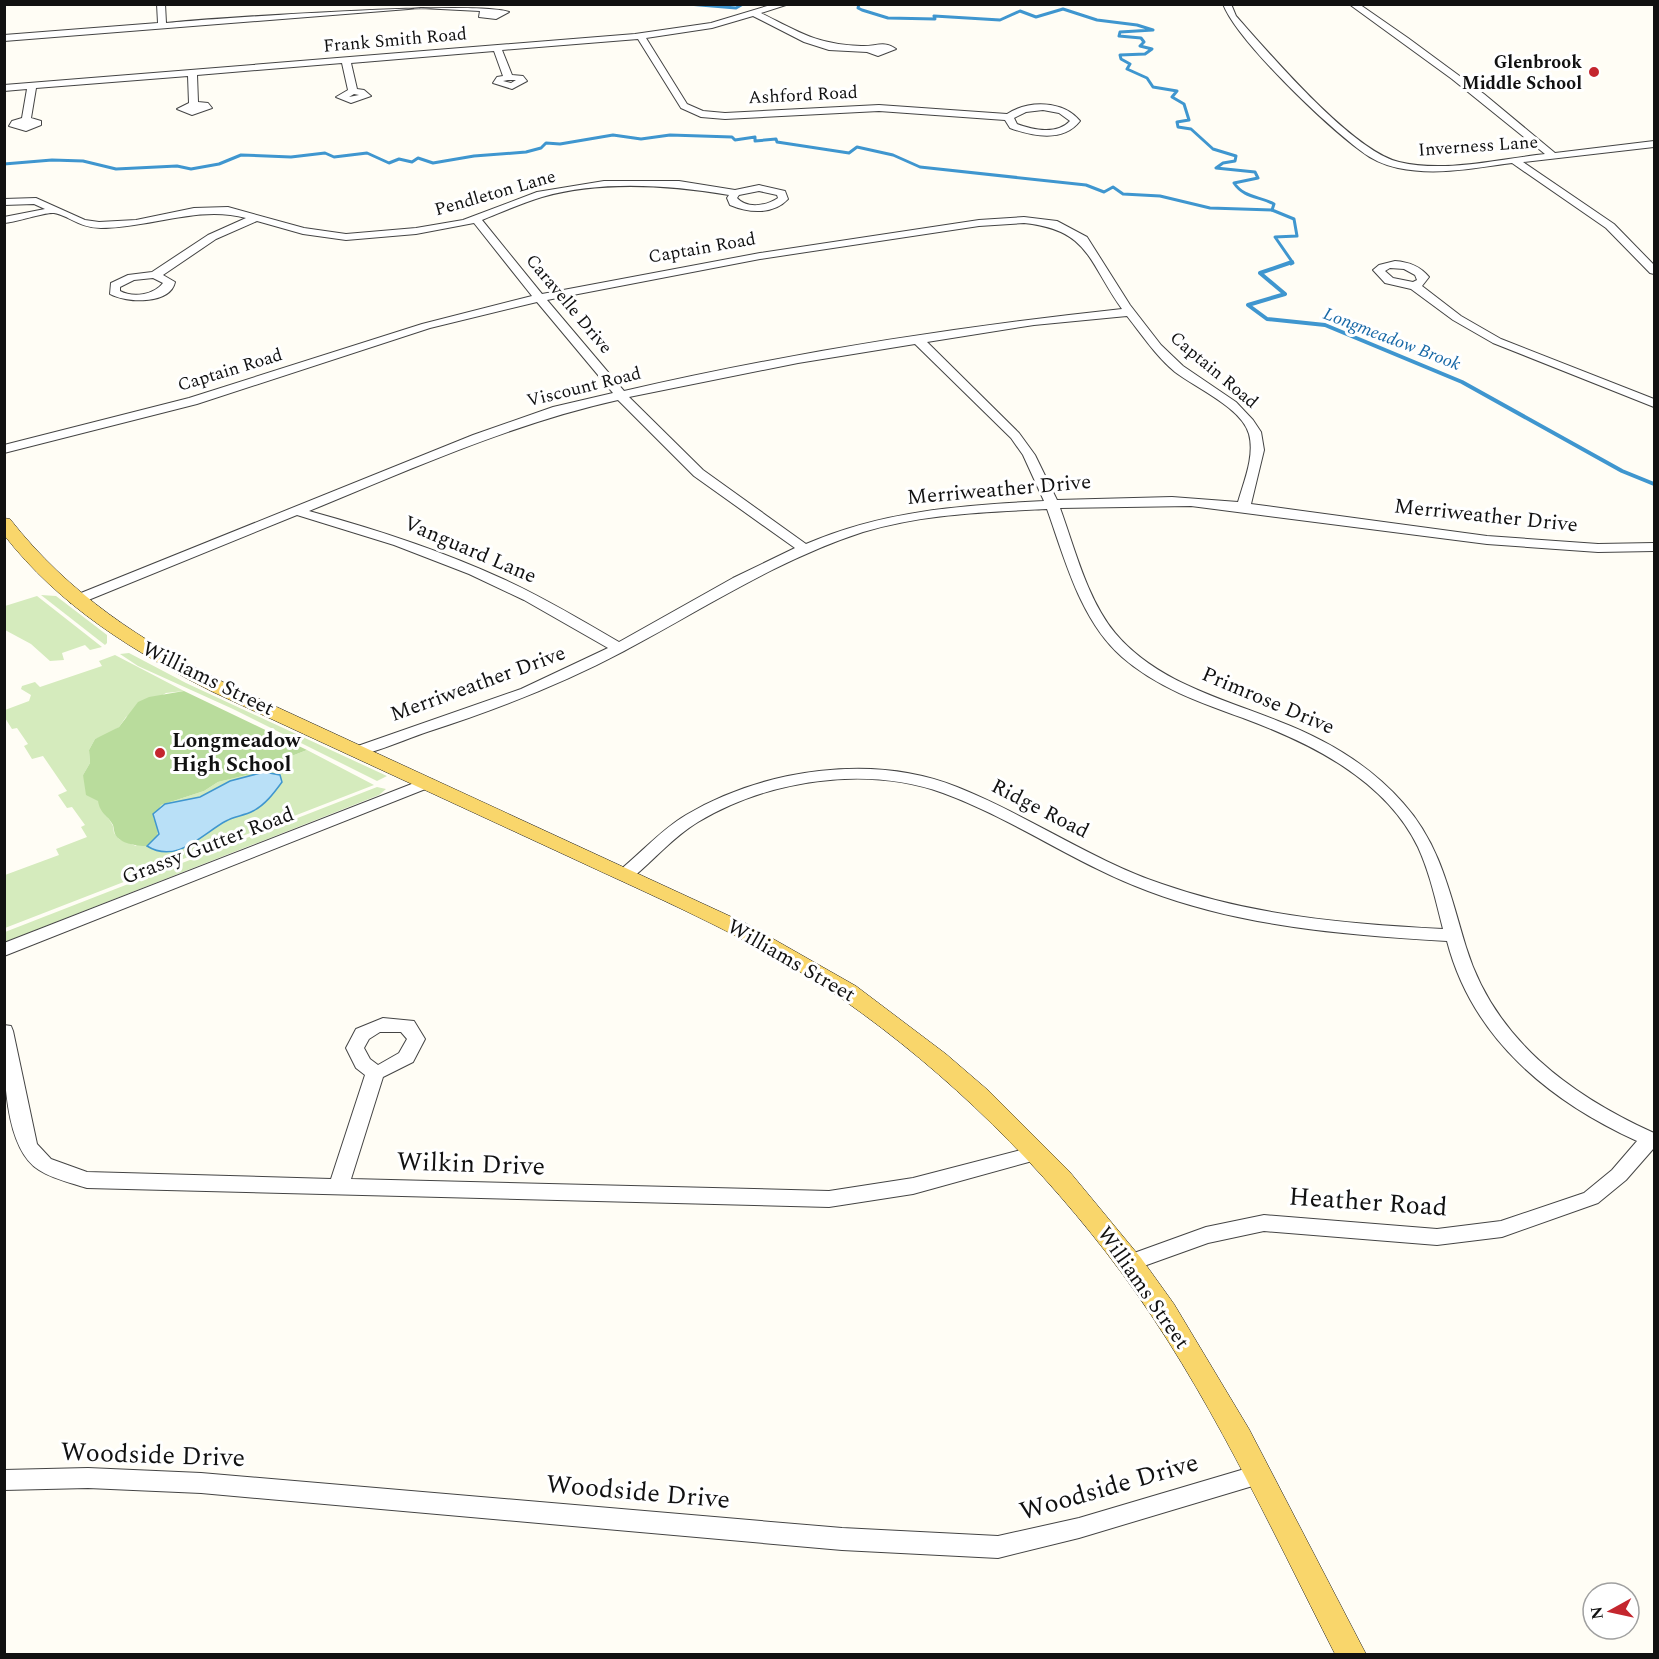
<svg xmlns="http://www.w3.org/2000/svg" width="1659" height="1659" font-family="Spectral,serif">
  <rect width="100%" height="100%" fill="#fffdf5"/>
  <g fill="#d5ebbd">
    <path d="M41,595L56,596L107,635V643L105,645Z"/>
    <path d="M37,596L102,647L90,650L85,645L62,653L64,660L50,661L31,644L5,630V606Z"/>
    <path d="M129,653L186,683L387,776L377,781L233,709L138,666L120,654Z"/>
    <path d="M115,655L184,691L166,693L126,717L119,727L107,735L95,739L89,750L90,763L83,775L113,826L114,833L119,839L136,846L153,814L161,805L204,791L218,782L263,771L271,764L307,750L374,785L5,928V875L59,855L56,849L87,837L81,827L85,825L72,807L67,808L58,795L67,791L43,756L32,759L24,746L28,744L17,728L12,729L5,718V710L29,701L31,695L21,689L22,686L35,682L40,687L102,666L99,661Z"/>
    <path d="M377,787L386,789L379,795L5,942V932Z"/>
  </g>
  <path fill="#b9dc9c" d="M184,691L307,750L271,764L263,771L218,782L204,791L161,805L153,818L158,824L157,838L147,846C137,846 120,844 115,834C114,832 114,828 113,825C108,815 100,814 98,801L86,795L83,775L90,763L89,750L95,739L119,727L138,702L149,697Z"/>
  <path fill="#b9e0f7" stroke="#3f96cf" stroke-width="1.5" d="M264,772L280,775L282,782C274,793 265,805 253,811C244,816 234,816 226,821C203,833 177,865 147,846L159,834L153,814L165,804L200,797L230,781Z"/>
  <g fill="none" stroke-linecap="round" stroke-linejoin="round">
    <g stroke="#3f96cf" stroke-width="3">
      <path d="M688,4L736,8L743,4"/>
      <path d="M859,4L858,8L862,10L888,18L935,19L934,16L1000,20L1020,11L1036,17L1063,9L1097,20L1137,25L1153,30L1120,32L1119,36L1141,38L1144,42L1140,46L1152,49L1145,54L1120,55L1121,59L1130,64L1127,69L1147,78L1153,87L1177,91L1172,97L1184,104L1189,120L1177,122L1178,127L1191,129L1213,149L1236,156L1235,161L1223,163L1216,168L1255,172L1258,178L1234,183C1244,198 1259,196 1274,204L1272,210L1294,219L1297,236L1275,237L1293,263L1291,264"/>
      <path d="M4,164L52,160L83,161L116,169L177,166L191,169L219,164L241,155L291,157L325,153L334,157L367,153L389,163L399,159L412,162L418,158L433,163L474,156L526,152L541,148L546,143L560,144L613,135L641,139L670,135L732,137L735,140L755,137V141L776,139L777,142L849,153L857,147L893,155L920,167L1086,185L1104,192L1113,187L1123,194L1160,196L1210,208L1272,210"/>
    </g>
    <path stroke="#3f96cf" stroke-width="4" d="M1292,262L1260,273L1285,294L1248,305L1267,319L1325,325L1462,382L1622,471L1654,484"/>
    <g stroke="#444" stroke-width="2">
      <g id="minor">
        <path d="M157,4H165L166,23C219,18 478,0 509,12L496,19L479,17L480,11L421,8L4,41V35L158,23Z"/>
        <path d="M774,4H789L761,13C801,33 816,44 861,46C875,47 884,40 896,49L878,56L867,52L829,50L804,42L753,16L712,28L646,38L687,104L703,111L725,113L879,105L1007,114C1028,100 1063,100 1080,121C1063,143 1032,136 1010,128L1005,120L879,111L725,119L701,117L681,108L638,39L502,50L512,75L523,76L527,81L512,89L493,83L497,77L503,76L494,51L351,63L357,89L364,90L371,96L351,103L336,97L348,90L342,63L197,75L198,102L208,103L212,108L192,115L177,109L189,103L188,76L36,88L31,118L41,121V125L26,131L9,126L12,121L22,118L27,89L4,91V85L635,34L711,23ZM508,80H516L511,83L503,81ZM354,94L359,95L349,97ZM1043,110L1059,113L1070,121C1057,135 1033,130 1017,124L1014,118L1026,112Z"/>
        <path d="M1223,4H1231L1236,16C1269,53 1352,151 1399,162C1445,173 1498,159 1545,154L1452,79L1349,4H1359L1408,38L1484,94L1555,153L1654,141V147L1523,162L1614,224L1654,265V274L1650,273L1606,228L1512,163C1474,168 1436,176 1398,168C1384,165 1371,159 1361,151C1327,126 1237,41 1223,4Z"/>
        <path d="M604,181H679L735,190L759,185L785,191L788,199C773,215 749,213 730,205L727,198L729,195C669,185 602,180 542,197C522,203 502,212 482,220L542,294L760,253L979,220L1024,217L1057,221L1087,237L1130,305L1161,345L1183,366L1236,402L1253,420L1261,432L1264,450L1251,504L1487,536L1598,544L1654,543V551L1598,552L1487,544L1191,506L1060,508C1075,549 1087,599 1115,633C1156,682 1221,698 1278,721C1325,739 1369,764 1403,803C1441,845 1450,895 1466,947C1494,1039 1570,1095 1654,1133V1148L1626,1180L1598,1203L1502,1237L1437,1245L1264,1231L1208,1243L1130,1271L1123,1269L1120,1263L1123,1257L1206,1227L1264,1215L1437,1229L1501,1221L1584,1193L1612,1170L1637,1141C1549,1101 1472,1038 1447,941C1346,935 1243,927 1148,891C1077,865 1014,819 943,793C865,765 768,780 698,822C673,837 654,860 632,878H620L618,874L620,870C642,852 662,829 686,815C764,769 873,753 957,787C1028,815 1091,860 1162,884C1253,916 1349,924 1443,929C1436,902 1430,873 1418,847C1385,779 1310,743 1243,718C1201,703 1156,687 1122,657C1080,620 1065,559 1047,509C986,512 922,514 863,532C777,560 703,609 624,651C560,685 495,710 427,732C404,740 381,750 358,756L350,751L352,748L521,689L608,648L524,600L469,574L394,545L297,515L81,603H71L69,600L71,597L473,435L553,407L613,393L537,302L430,328L197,404L4,453V445L189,398L422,324L532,296L474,223L416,234L346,240L303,234L257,221L216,239L163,275L175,282C170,305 126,303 110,294L111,283L128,275L152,272L208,235L246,218C198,205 150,228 101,228C79,228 68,215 54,213C44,212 18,222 4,223V217L45,209L34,204L4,205V199L36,198L85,220L99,222L136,220L194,208L228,207L304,228L346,234L416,228L463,220L537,192ZM759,191L777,195L778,198C766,206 747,209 737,198L739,195ZM1024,223C1090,230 1088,262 1122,309C955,327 788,353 624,391L547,300L760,259L979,226ZM153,278L163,283C154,295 133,298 120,291V287L134,280ZM1127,316C1142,335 1156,356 1175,372C1196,388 1242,408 1249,434C1255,456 1244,481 1238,502L1172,497L1057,500L1035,455L1019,433L927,342L1034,325ZM915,344L1011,438L1023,455L1044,501C963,505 881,511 806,544L703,470L629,397L798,363ZM618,400L694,476L795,548L733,578L619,642C581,620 543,597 503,579C440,550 375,529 309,511C411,469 511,424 618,400Z"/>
        <path d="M1395,261C1409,262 1420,266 1429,277L1422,286L1461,316L1501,339L1654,399V407L1493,343L1453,320L1411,289L1385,283L1373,270L1379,265ZM1390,268L1404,269L1415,275L1417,280L1413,282L1393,278L1385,271Z"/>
        <path d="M427,778L433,780L435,783L433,786L4,956V943Z"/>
        <path d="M383,1018L414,1021L425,1039L413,1062L383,1077L351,1179L829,1191L913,1178L1036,1146L1043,1148L1046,1153L1043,1158L1036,1160L913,1194L829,1207L87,1188C71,1183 53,1179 39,1170C2,1147 4,1063 4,1025L11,1026L13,1031L37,1144L51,1159L87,1172L331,1179L365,1075L356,1068L346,1048L356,1029ZM380,1032H401L407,1039L399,1053L378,1065L370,1059L364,1048L369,1039Z"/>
        <path d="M1258,1465L1266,1468L1269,1475L1266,1482L1079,1538L998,1558L842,1550L201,1493L88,1488L4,1490V1470L88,1468L201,1473L842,1528L998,1536L1079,1518Z"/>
      </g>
    </g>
    <g stroke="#222" stroke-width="1">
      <path id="major" d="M4,518L10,519C69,594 142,642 227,684L747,924L856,986L946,1054L989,1091L1069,1171L1141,1258L1174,1304L1249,1429L1366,1654H1335C1269,1525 1208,1390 1121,1272C1043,1167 949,1074 842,999C760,942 666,902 576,860C455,804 334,748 213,692C134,652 60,607 4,535Z"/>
    </g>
    <use href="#minor" fill="#fff" fill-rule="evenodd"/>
    <use href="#major" fill="#f9d66b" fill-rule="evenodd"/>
  </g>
  <g fill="#c4262e" stroke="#fff" stroke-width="2">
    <circle cx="1594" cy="72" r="6"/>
    <circle cx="160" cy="753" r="6"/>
  </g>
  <g text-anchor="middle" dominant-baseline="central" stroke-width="6" stroke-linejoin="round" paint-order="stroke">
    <g font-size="18" fill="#111" stroke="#fff">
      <text transform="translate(395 40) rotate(-5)">Frank Smith Road</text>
      <text transform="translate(803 95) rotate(-3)">Ashford Road</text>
      <text transform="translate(1478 146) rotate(-4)">Inverness Lane</text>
      <text transform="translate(495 193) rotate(-16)">Pendleton Lane</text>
      <text transform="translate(702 248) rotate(-10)">Captain Road</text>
      <text transform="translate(569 304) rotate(50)">Caravelle Drive</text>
      <text transform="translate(230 370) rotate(-17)">Captain Road</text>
      <text transform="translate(1214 370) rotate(40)">Captain Road</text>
      <text transform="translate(584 387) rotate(-14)">Viscount Road</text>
    </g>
    <g font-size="18" font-weight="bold" fill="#111" stroke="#fff" text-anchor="end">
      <text x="1582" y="62">Glenbrook<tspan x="1582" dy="21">Middle School</tspan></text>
    </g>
    <g font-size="18" font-style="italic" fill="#1768a6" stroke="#fff">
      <text transform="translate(1392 339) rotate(21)">Longmeadow Brook</text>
    </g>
    <g font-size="21" fill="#111" stroke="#fff">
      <text transform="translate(999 490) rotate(-5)">Merriweather Drive</text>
      <text transform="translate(1486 516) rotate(6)">Merriweather Drive</text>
      <text transform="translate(470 550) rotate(23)">Vanguard Lane</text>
      <text transform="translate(208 679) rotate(26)">Williams Street</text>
      <text transform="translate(478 684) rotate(-20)">Merriweather Drive</text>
      <text transform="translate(1268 701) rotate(23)">Primrose Drive</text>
      <text transform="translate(1040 809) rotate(27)">Ridge Road</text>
      <text transform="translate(208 846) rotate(-21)">Grassy Gutter Road</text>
      <text transform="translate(791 961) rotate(30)">Williams Street</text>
      <text transform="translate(1143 1288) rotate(55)">Williams Street</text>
    </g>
    <g font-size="21" font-weight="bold" fill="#111" stroke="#fff" text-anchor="start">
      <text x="172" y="741">Longmeadow<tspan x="172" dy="24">High School</tspan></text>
    </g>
    <g font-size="26" fill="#111" stroke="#fff">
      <text transform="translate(471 1164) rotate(2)">Wilkin Drive</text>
      <text transform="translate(1368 1202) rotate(4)">Heather Road</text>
      <text transform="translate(153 1455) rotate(2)">Woodside Drive</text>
      <text transform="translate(1109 1487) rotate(-16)">Woodside Drive</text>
      <text transform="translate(638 1492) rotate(5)">Woodside Drive</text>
    </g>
  </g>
  <rect width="1659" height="1659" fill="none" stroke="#111111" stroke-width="12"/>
  <g transform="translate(1611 1611) rotate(262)"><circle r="28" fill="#ffffff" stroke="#a0a0a0" stroke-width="1.5"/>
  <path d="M0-4.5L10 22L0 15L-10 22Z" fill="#c4262e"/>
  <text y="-9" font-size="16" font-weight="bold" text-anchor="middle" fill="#111111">N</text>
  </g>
</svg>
